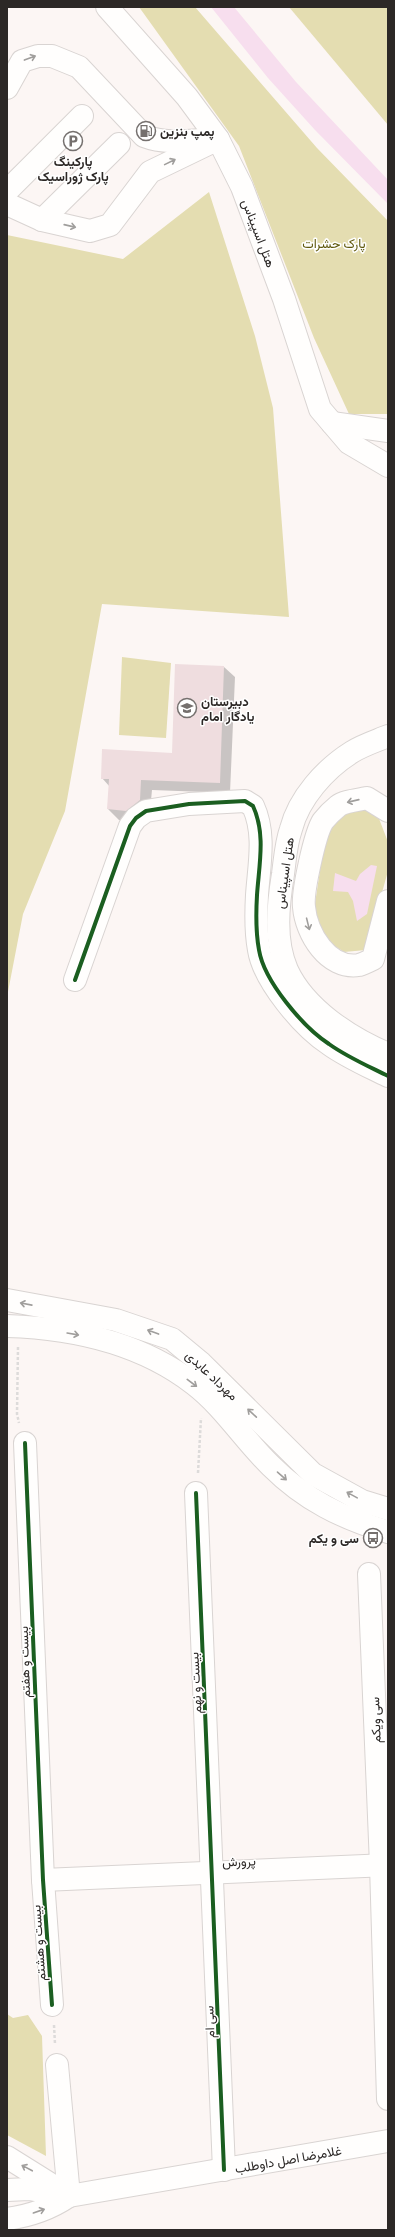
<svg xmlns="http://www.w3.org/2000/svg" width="395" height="2237" font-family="Ubuntu,Vazirmatn,sans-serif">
  <rect width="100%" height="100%" fill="#fcf6f4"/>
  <g fill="#e4ddb1">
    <path d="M139,7H195L317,148L388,221V414H349L314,338L239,146Z"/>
    <path d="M289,7H388V125Z"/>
    <path d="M209,192L255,336L273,408L289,617L102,604L65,811L23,914L7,997V235L123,259Z"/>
    <path d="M122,657L171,663L166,738L119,735Z"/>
    <path d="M355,807L370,809L378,816L388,842V871L366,950L344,952L327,941L318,927L314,910L324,844L330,825Z"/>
    <path d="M7,2014L13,2018L28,2015L42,2036L46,2156L7,2135Z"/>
  </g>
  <g fill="#f7deee">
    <path d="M211,7H234L296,82L388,180V204L315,130L268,78Z"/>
    <path d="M371,865L377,866L367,914L357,921L353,901L348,892L333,891L335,873L356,881L360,874Z"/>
  </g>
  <path fill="#0003" d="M224,667L235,677L230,793L152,790L150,811L137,821L119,820L108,809L110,787L102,778L173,754Z"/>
  <path fill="#efdddf" d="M175,664L224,666L220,783L141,780L140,800L126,811L107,809L109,779H101L102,749L172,753Z"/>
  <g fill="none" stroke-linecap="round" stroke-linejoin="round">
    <g stroke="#d9d4d2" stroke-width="24">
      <g id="minor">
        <path d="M107,7L187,97L218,139L242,187L284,299L320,409L349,443L388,466"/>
        <path d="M7,88L22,61L38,56H52L79,67L144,136C167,145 193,140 218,139"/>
        <path d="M7,191L82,116"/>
        <path d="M7,204L42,220L90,231L110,225L150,172L210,143"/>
        <path d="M42,220L119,144"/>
        <path d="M332,423L388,431"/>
        <path d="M388,736C376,741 363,745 352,752C325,769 299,798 291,829C286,843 285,859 283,874C278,905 274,940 287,970C305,1009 350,1038 388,1054"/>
        <path d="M388,811L367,798C359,800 344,801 338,806C333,810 327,816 323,821C315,833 302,893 304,907C306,933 328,970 359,965C363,964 369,961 373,959L388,901"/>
        <path d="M75,980L130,826L136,818L146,811L189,804L245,801L253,806C266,834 259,865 257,895C256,912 256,934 259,950C264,981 303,1027 329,1044C347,1057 368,1066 388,1076"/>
        <path d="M7,1300L116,1320L172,1339L201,1363L313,1474L362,1501L388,1509"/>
        <path d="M7,1326C73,1328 141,1343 194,1384C224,1407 244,1440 271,1466C305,1500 342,1518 388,1532"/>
        <path d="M25,1443L43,1880L52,2005"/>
        <path d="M196,1493L224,2170"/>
        <path d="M369,1574L381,1865L388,2099"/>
        <path d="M43,1880L388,1865"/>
        <path d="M57,2065L69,2196"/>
        <path d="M7,2157L63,2192"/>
        <path d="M7,2190L29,2189L69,2196L388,2141"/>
        <path d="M7,2219C29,2216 50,2209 69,2196"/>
      </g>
    </g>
    <g stroke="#dddbda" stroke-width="2.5" stroke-dasharray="3 2" stroke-linecap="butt">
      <path d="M18,1347L17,1414L19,1423"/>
      <path d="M198,1473L201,1418"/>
      <path d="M54,2025L55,2044"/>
    </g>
    <use href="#minor" stroke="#fffefd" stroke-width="22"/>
    <g stroke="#fff" stroke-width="6">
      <g id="cycleway">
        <path d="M75,980L130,826L136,818L146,811L189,804L245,801L253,806C266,834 259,865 257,895C256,912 256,934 259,950C264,981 303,1027 329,1044C347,1057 368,1066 388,1076"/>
        <path d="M25,1443L43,1880L52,2005"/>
        <path d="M196,1493L224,2170"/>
      </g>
    </g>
    <use href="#cycleway" stroke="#1b5e20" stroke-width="4"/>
  </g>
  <defs><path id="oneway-shaft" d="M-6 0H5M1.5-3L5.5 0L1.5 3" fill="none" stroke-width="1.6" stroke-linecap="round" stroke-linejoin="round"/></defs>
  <g stroke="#a09e9c">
    <use href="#oneway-shaft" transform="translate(30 58) rotate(-20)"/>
    <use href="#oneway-shaft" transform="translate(170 162) rotate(-26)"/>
    <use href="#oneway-shaft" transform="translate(70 226) rotate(13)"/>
    <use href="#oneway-shaft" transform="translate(353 801) rotate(167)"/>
    <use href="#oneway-shaft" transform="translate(308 924) rotate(76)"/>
    <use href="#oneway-shaft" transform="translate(26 1304) rotate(-169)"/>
    <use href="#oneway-shaft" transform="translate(153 1332) rotate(-160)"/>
    <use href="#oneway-shaft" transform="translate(73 1334) rotate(10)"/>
    <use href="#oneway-shaft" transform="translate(192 1383) rotate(37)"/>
    <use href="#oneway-shaft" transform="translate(252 1413) rotate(-137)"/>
    <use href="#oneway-shaft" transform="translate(282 1476) rotate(41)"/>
    <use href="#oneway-shaft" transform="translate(352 1495) rotate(-151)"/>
    <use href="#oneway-shaft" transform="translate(27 2168) rotate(-152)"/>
    <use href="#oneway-shaft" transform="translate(39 2211) rotate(-19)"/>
  </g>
  <defs>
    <g id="fuel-ring" transform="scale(1)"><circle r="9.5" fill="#fff" stroke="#75706e" stroke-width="1.5"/><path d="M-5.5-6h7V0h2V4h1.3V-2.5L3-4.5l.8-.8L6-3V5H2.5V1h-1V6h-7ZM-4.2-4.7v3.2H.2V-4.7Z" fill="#75706e"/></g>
    <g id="parking-ring" transform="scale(1)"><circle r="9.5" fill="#fff" stroke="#75706e" stroke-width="1.5"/><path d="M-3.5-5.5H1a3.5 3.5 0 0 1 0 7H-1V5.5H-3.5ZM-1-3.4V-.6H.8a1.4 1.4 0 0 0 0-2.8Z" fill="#75706e"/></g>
    <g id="school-ring" transform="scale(1)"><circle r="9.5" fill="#fff" stroke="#75706e" stroke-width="1.5"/><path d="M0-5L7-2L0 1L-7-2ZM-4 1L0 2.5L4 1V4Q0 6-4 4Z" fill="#75706e"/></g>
    <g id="bus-ring" transform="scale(1)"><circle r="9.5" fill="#fff" stroke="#75706e" stroke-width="1.5"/><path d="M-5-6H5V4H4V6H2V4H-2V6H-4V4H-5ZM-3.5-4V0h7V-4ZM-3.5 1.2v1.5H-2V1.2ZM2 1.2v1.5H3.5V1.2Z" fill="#75706e"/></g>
  </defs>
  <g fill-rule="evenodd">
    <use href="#fuel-ring" x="146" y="131"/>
    <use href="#parking-ring" x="73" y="141"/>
    <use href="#school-ring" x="187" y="708"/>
    <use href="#bus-ring" x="373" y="1538"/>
  </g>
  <g text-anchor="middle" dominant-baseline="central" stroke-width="3" stroke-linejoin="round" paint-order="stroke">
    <g font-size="13" font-weight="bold" fill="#2c2826" stroke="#fff" text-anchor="start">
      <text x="160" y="131">پمپ بنزین</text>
      <text x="73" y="161" text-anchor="middle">پارکینگ<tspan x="73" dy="15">پارک ژوراسیک</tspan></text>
      <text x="201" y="701">دبیرستان<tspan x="201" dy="15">یادگار امام</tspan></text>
      <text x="359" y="1538" text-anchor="end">سی و یکم</text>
    </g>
    <g font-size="13" fill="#2c2826" stroke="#fff">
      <text transform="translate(259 233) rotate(69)">هتل اسپیناس</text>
      <text transform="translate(284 873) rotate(-82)">هتل اسپیناس</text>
      <text transform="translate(212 1375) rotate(43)">مهرداد عابدی</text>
      <text transform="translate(24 1662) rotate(-92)">بیست و هفتم</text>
      <text transform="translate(195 1683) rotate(-93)">بیست و نهم</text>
      <text transform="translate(375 1720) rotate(-92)">سی ویکم</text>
      <text transform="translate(239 1861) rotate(-2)">پرورش</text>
      <text transform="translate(38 1943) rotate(-94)">بیست و هشتم</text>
      <text transform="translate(209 2022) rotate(-92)">سی ام</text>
      <text transform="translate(288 2159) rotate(-10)">غلامرضا اصل داوطلب</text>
    </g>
    <g font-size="13" fill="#5f580c" stroke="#fff">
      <text x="334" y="243">پارک حشرات</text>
    </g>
  </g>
  <rect width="395" height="2237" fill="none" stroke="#2c2826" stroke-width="16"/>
</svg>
